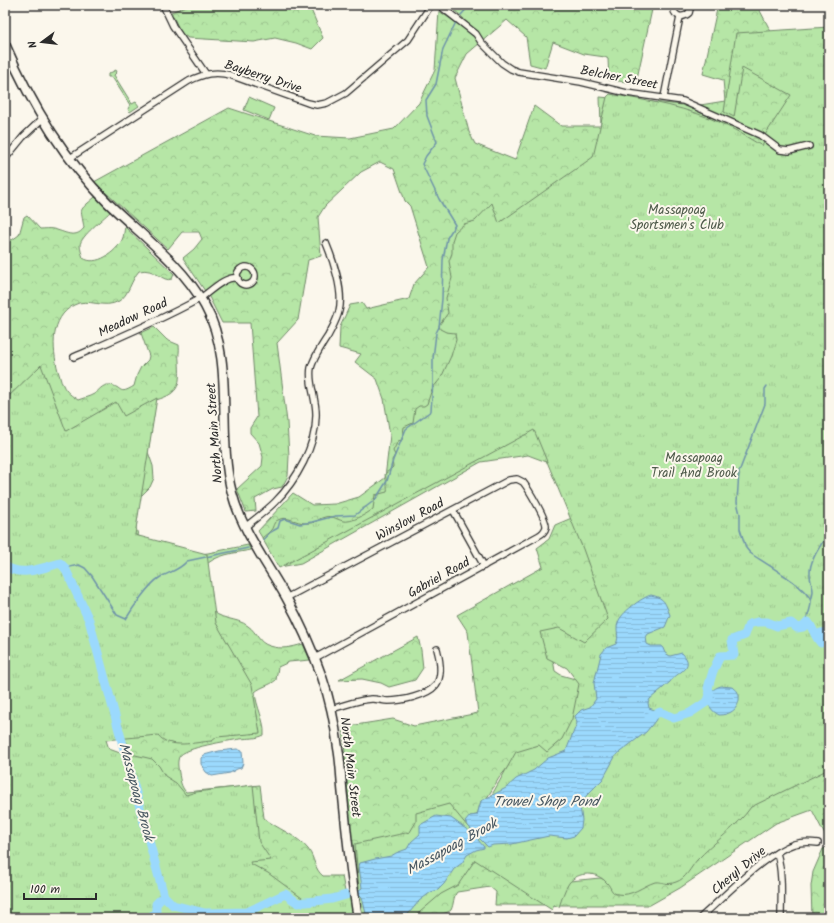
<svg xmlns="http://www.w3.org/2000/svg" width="834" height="923" font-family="Kalam,sans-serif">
  <defs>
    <pattern id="forest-crowns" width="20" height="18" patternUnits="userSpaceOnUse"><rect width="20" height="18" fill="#b6e6a6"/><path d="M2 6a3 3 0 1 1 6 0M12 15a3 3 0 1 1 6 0" fill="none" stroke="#9dc58f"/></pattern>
    <pattern id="park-tufts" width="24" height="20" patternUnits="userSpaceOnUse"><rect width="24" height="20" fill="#b6e6a6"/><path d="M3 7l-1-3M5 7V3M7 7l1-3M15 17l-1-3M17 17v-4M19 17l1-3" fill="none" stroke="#9dc58f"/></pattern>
    <pattern id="water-rules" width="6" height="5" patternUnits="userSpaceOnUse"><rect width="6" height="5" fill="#9bd9fd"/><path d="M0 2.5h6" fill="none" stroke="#86bad9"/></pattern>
  </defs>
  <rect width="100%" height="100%" fill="#fbf7ec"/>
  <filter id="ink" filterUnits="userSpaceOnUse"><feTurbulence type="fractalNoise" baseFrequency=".025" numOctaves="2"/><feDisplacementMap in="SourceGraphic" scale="8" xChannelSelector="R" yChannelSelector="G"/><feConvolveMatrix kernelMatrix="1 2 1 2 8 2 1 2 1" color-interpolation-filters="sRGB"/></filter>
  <g filter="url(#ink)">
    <g fill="#b6e6a6" stroke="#708868">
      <path d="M116,70L117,72L114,75L132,104L136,102L139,106L130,112L128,109L130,105L112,77H108V74Z"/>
      <path d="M249,97L274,108L269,120L244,110Z"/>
    </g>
    <g fill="url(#forest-crowns)" stroke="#708868">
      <path d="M189,5H211L214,8L223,5H309L323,38L312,49L296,43L275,38L254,42L188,38L181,33L171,12Z"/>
      <path d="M449,5H653L636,83L609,80L608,59L605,57L584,54L553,42L545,68L530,64L526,37L507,20L467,54L455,78L469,132L475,144L515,160L534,106L561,126H601L600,97L694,106L725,101L723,80L703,74L717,9L711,5H757L802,91L829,146V835H825L812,810L776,823L680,888L650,905H495L496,892L490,887L457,892C453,897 454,904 451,910C449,913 431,917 427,918C420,919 412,918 405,918L467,855L570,881L600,878L621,886L615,606L598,638L552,654L555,671L561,675L582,681L566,751L513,761L499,778L487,798L481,801L477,815L470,816L474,833L359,890L354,872L343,727L393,719L414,726L478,713L468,632L457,615L543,567L537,548L549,539L555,525L574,517L552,464L528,455L481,462L301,563L280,567L258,531L293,493L312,505L335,504L359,497L385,478L390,435L384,399L377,379L355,362L361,354L339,348L340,327L350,305L362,303L366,309L409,299L414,284L429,267L410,206L405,201L394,169L380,162L361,172L325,206L318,217L321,256L308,260L298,320L277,343L287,422L289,456L288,476L282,487L273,489L255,499L256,511L246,512L237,489L262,466L263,457L259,443L250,433V428L257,417L250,323H222L209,297L183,258L194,249L202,239L199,232H182L168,249L94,182L229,108L315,136L350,138L394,129L419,103L435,70L439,11L462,27L464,19Z"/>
      <path d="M95,197L110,212C103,219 81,236 80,245C80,249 82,254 83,258C96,267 116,252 122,240C124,236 124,231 125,227L174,274L172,279C162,283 156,267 139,271C131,280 129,295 119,301C104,310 88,297 74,305C50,318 52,348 58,371C60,375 60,381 63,385C66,392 72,396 78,400C83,398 89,397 94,394C99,391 102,384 110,385C123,387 118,396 134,386L137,375L141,367L148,360L149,356L141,333L154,327L167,340L179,345C180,351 178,356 179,361C180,384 181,393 156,400L148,452L153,466L154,478L150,487L140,497L136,528L138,535L146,543L192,555L208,553L248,545L251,550C236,553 215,554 204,567C205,574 207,602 210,607C218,621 237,617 248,626C257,632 258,643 270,646C282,650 292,647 303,644L310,660L289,662L278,667L276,680C269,686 262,686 255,692C256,707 265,720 264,735C256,739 249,738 240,739C229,741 184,747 179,757C177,762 178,768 179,773C180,780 181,787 186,792L260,785L264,818C277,829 297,835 308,849C315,858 314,869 323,876H342L348,907L165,918L114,720L5,439V238L12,240L19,235L24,217L27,215L40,229C44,229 49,228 53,229C64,231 75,240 84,228C81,206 77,213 95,197Z"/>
      <path d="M418,637L421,650L423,668L415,680L389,687L381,683L362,679L339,680Z"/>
      <path d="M829,847V918H812L811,886L813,872L823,849Z"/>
    </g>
    <g fill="url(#park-tufts)" stroke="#708868">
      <path d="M829,27V769L751,807C738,826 714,842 697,860C691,867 686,879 676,882C666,886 663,881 655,882C642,886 632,897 617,894C611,893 611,887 607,883C597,871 578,871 569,883C564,890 562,899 559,907L554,905L552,910L475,860L458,885L441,894L413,918H5V400L41,365L66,431L116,402L124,416L157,398L135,535L207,554L216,623L252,685L260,733L217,737L212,741C195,742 170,750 158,735L106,740L109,749L120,753H127L152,759L159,766L165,776L176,783L186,795L196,792L253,785L259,842L271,860L250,862L251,864L268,873L306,901L325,899L359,888L355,844L410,832L416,822V813L449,804L468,827L489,800L516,752L539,745L547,752L562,739L572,719L579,684L567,668L547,658L540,632L559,628L584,642L608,619L583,549L534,430L279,568L262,538C265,535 269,533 271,530C274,526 273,522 278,520C286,515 297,523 305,523C318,524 316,519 325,517C331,515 336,519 343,521C351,523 367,514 373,509L375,495L387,492C388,489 386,478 385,474L393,467L392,460L395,455L393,451L398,441L402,440L404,427L413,423L415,409L419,406H424L427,404L432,389L441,378L451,356L456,340L455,333L446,332L440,329L439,325L448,313L446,298L452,278L449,261L452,253V241L455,232L464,224L475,221L492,203L499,223L593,157L607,97L610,94C649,101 688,107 725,125C738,131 750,139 762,146L767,137L765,135L791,95L742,68L734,117L724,112L736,33Z"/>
      <circle cx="246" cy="276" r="6"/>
    </g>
    <g fill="url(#water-rules)" stroke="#6e93a9">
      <path d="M651,595C665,598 665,603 670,615L665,627L648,634L646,637L647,644L651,646H662L665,653L670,656L682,653C697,668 676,672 670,682L650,699L648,703L649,708L660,712L655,721L646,732L616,755L603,779L586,796L580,806L582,820L581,828L574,836L567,838L549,836L512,844L493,845L488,847L479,838L478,840L484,847V848L476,850L467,855L462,863L454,869L444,884L438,890L431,892L419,901L405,918H367L362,897L359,894V890L362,888L359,866L360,863L375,859L391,856L396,853L407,849L411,842L420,834V825L436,816L451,818L473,834L474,833L465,822L470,816L477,815L481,801L506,788L516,779L534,770L548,758L566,751L577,723L575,716L581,710L590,707L596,699L594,683L601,654L606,648L616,644C620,636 615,630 618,623C620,613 643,597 651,595Z"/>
      <path d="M721,686C725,687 731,686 734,688C743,694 739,708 731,712C728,714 723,715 719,715C704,707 704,691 721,686Z"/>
      <path d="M237,749L242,751L243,763L241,768L237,769L230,773L212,776L206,772L201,764V758L204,755L219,751Z"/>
    </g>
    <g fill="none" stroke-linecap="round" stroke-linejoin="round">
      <g stroke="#6e93a9" stroke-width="1.5">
        <path d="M461,15L470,5"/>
        <path d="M767,386L765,389V404L739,472L737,502L740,514V529L746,548L750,553C763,562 809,588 811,602C811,610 806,620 803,627"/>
        <path d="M263,540L269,533L278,528L280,521L285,519L300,524L312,522L335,516L355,515L375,500L387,481L393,460L406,429L431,411L433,382V359L436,333L439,327L442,299L443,260L447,238L455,225L439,199L422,164L426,156L437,142L427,116L426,100L436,84L443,49L456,22"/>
        <path d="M65,568L79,565L85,568L92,576L117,615L126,619C132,609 149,584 159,578C169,572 180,570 187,561L248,548"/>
        <path d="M811,601C816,585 810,588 810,574C809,560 822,544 829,532"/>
      </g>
      <g stroke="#9bd9fd" stroke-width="9">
        <path d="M5,566C21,577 42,568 60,563L65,568L89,620L164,896L173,905L205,913L247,912L285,894L298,903L332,899L346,895"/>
        <path d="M649,717L660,712L674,718L690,713L708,701L710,694L708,688L713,671L720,656L734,655L732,640L745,635L749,624L757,622H767L777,626L791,623L797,628L803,627L808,622C814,629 814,636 821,643V633L829,632"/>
        <path d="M150,918L156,912V904L164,896"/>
      </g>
      <g stroke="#2b2b2b" stroke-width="8">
        <g id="street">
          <path d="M163,5L173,26L206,74"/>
          <path d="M439,5L476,34L481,42L502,63L511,69L519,72L581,82L627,93L683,101L760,135L780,150L789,151L809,146"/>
          <path d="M674,5C672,15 681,20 689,13L690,9L689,5"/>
          <path d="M664,97L680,17"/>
          <path d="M70,158L189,81C203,74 215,71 230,75L308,103L317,105L327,103L346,93L408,40L431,5"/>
          <path d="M5,159L23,137L42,119"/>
          <circle cx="246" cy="276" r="9"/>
          <path d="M74,357C116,339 159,321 199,299C209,293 225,275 238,278"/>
          <path d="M453,510L484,566"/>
          <path d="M245,527C255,519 266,511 275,502C296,481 316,446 316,416C317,400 308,383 311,368C314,357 322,345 328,336C332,328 337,320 339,311C344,292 333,260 326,243"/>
          <path d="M286,598L509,480L517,479L523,482C528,488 547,520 546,527C545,531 542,534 538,536L315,658"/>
          <path d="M331,709C343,706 360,699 372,699C378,699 383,701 388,701C401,701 427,696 436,685C443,675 440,660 437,649"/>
          <path d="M777,853C783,874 781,897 781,918"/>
          <path d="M700,918C724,897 764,854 794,844C801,842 810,842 818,843"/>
        </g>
      </g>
      <g stroke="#2b2b2b" stroke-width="11">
        <path id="secondary" d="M5,44C30,102 63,158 108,203C141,235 182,264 205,306C236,361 216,433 232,493C242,531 267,563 286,597C300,622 312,649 322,677C330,700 335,724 338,748C341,764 341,781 343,797C347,837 351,878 358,918"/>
      </g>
      <use href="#street" stroke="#fbf7ec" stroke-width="5.5"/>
      <use href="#secondary" stroke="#fbf7ec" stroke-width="8"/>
    </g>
  </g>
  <g text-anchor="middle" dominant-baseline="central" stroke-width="4" stroke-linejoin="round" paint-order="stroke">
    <g font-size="13" fill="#2b2b2b" stroke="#fbf7ec">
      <text transform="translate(263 77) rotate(18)">Bayberry Drive</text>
      <text transform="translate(619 78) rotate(11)">Belcher Street</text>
      <text transform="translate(133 318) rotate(-25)">Meadow Road</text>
      <text transform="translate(215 433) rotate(-94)">North Main Street</text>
      <text transform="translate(410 520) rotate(-28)">Winslow Road</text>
      <text transform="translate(439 578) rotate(-29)">Gabriel Road</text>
      <text transform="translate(350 767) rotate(83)">North Main Street</text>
      <text transform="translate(739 871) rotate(-40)">Cheryl Drive</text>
    </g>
    <g font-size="13" fill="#4e5a4a" stroke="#fbf7ec">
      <text x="677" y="210">Massapoag<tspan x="677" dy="15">Sportsmen's Club</tspan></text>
      <text x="694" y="458">Massapoag<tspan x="694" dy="15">Trail And Brook</tspan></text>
    </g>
    <g font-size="14" font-style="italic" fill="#475660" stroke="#fbf7ec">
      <text transform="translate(136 792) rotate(75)">Massapoag Brook</text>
      <text x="546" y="802">Trowel Shop Pond</text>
      <text transform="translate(452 847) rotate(-29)">Massapoag Brook</text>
    </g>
  </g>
  <rect width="834" height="923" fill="none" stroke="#fbf7ec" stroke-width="20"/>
  <rect x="10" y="10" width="814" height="903" fill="none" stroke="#2b2b2b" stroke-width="1.5" filter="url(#ink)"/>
  <g transform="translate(42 42) rotate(255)" stroke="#fbf7ec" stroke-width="3" paint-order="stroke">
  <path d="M0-3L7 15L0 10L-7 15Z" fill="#2b2b2b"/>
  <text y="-6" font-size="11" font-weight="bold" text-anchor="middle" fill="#2b2b2b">N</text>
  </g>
  <path d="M24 893v6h72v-6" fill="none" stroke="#2b2b2b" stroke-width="2"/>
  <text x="30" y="893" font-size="12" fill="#2b2b2b" stroke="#fbf7ec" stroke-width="3" paint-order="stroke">100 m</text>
</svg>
